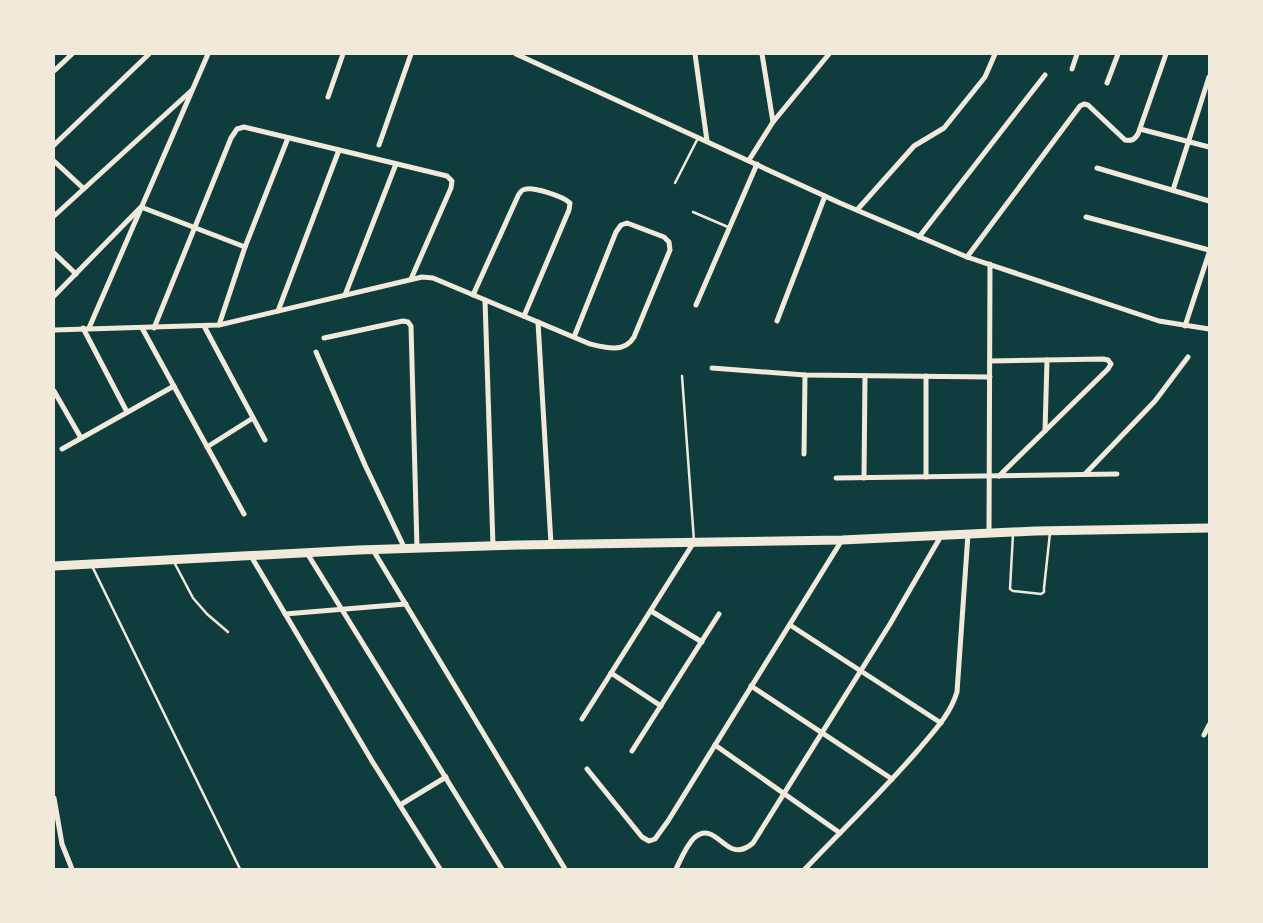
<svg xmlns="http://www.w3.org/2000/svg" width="1263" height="923" font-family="'Space Grotesk',sans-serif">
  <rect width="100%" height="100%" fill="#0f3d3e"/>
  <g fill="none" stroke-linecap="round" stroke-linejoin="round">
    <g stroke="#f1e9da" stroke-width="2.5">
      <path d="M675,183L698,138"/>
      <path d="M693,212L728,227"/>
      <path d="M682,376L694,541"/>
      <path d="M1013,534L1010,589L1013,591L1041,594L1044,592V588L1050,533"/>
      <path d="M174,562L193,598L207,614L228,632"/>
      <path d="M92,566L240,869"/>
    </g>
    <g stroke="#f1e9da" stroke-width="5">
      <path d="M516,54L840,203L967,257L1159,321L1209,329"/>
      <path d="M695,54L707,141"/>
      <path d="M762,54L773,122"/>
      <path d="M1072,69L1077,54"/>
      <path d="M54,71L72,54"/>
      <path d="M1107,83L1118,54"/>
      <path d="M328,97L343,54"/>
      <path d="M1140,129L1209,147"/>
      <path d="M54,145L149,54"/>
      <path d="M379,145L411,54"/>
      <path d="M749,160L773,122L829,54"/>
      <path d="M54,161L83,188"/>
      <path d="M1097,168L1209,201"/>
      <path d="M1173,190L1209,77"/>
      <path d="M857,210L914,146L944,128L985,77L995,54"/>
      <path d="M54,216L191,91"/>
      <path d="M1086,217L1209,250"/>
      <path d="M919,237L1045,75"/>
      <path d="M54,253L76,274"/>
      <path d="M967,257L1080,106L1084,104L1088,105L1125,140C1132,141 1134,140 1138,134L1166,54"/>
      <path d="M345,295L396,164"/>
      <path d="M473,295L518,196C518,195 522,190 523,190C531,185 564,197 570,203L569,210L524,316"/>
      <path d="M54,296L141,207L245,247"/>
      <path d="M485,300L493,546"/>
      <path d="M696,305L757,164"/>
      <path d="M278,311L339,150"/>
      <path d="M777,321L825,196"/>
      <path d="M538,322L551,544"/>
      <path d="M219,325L245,247L288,138"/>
      <path d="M204,326L265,440"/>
      <path d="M1185,326L1209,253"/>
      <path d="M83,328L127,412"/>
      <path d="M89,328L208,54"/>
      <path d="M142,328L244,514"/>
      <path d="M154,328L231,138L237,129L244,127L447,176L452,181L451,188L411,279"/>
      <path d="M54,330L219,325L422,277L433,278L590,344C606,348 625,353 634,337L670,250L669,242L664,237L627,223L621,225L616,232L574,337"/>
      <path d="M324,338L403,321L408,322L411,326L417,548"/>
      <path d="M316,352L365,465L405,549"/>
      <path d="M990,361L1103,359L1108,360L1111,364L1108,369L999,476"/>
      <path d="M712,368L805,375L990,377"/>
      <path d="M926,376V477"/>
      <path d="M54,391L81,438"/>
      <path d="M1045,431L1047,360"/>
      <path d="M207,447L253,418"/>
      <path d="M62,449L174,386"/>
      <path d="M804,454L805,375"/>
      <path d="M1085,474L1155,401L1188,357"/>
      <path d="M836,478L1117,474"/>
      <path d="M864,478L865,376"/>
      <path d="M989,533L990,264"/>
      <path d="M373,550L565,869"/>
      <path d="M307,553L502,869"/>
      <path d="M251,556L372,761L440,869"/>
      <path d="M651,611L702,642"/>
      <path d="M285,614L406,604"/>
      <path d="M790,625L941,723"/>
      <path d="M611,673L661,706"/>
      <path d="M751,686L892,779"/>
      <path d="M582,719L694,542"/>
      <path d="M1204,735L1209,725"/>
      <path d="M715,745L840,833"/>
      <path d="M632,751L719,614"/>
      <path d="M587,769L642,837L649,841L655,839L668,821L842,540"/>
      <path d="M54,798L62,844L72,869"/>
      <path d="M400,805L446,777"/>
      <path d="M676,869C681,859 686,846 694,838C718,818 725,867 753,843L890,624L941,536"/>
      <path d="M805,869C843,829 883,791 919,749C934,731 950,715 957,692L968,534"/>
    </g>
    <path stroke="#f1e9da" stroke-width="9" d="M54,566L358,550L519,545L842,540L1035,531L1209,528"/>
  </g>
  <rect width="1263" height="923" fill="none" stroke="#f1e9da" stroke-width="110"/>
</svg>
